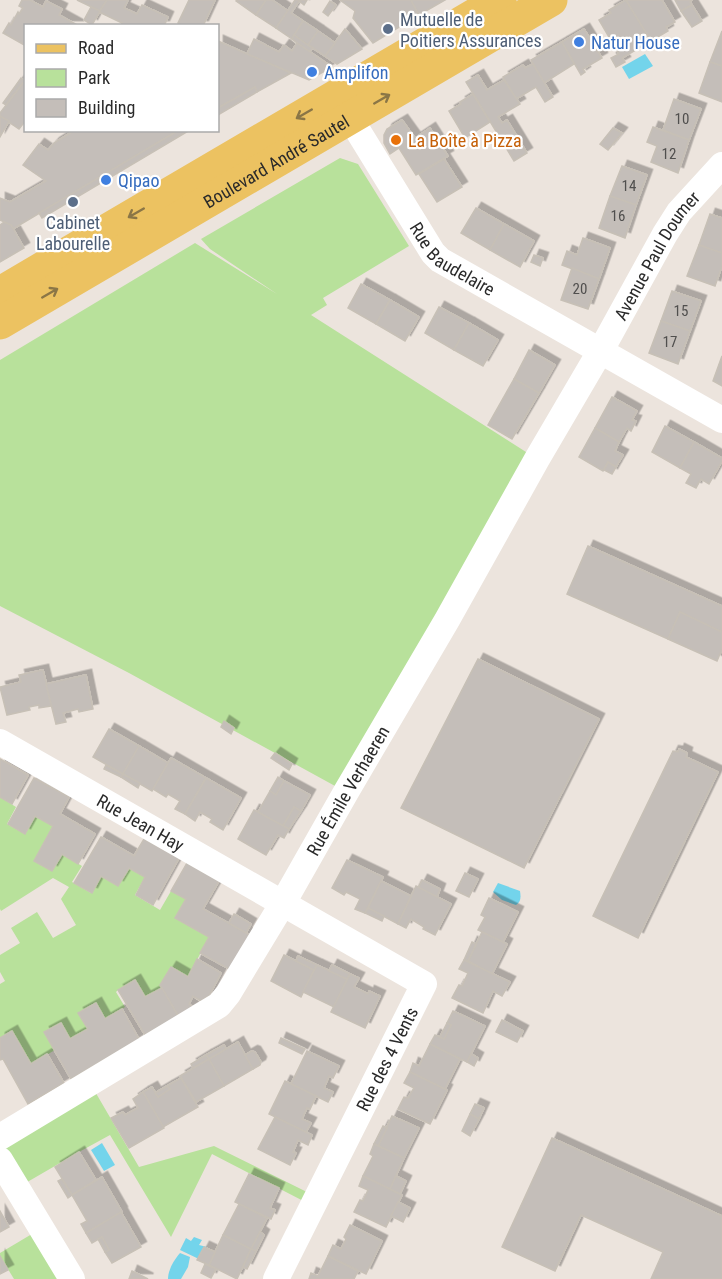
<svg xmlns="http://www.w3.org/2000/svg" width="722" height="1279" font-family="'Roboto Condensed',sans-serif">
  <defs>
    <filter id="shadow"><feDropShadow dx="5.5" dy="-5.5" stdDeviation="0" flood-color="#0004"/></filter>
  </defs>
  <rect width="100%" height="100%" fill="#ece4dd"/>
  <g fill="#b8e19b">
    <path d="M340,158L358,164L409,246L323,298L327,305L311,315L537,459L346,792L129,673L0,606V360L195,243L277,294L210,249L201,239Z"/>
    <path d="M0,797L16,807L7,824L25,834L35,816L53,826L34,861L52,871L62,854L82,866L72,882L91,893L101,876L118,886L129,868L145,877L135,895L160,910L171,891L186,899L175,918L209,937L188,977L171,967L162,988L145,997L135,981L118,990L116,992L125,1007L105,1019L95,1003L78,1013L88,1029L70,1039L60,1023L45,1032L55,1050L31,1064L11,1031L0,1038V984L5,981L0,972V955L20,943L11,928L37,912L53,938L76,925L61,899L69,887L53,878L1,911L0,909Z"/>
    <path d="M90,1083L139,1167L214,1146L317,1197L313,1206L212,1154L171,1237L110,1135L79,1152L17,1188L0,1137Z"/>
    <path d="M42,1228L63,1279H14L0,1256V1253Z"/>
  </g>
  <g fill="#73d4eb">
    <path d="M645,54L653,66L629,79L622,67Z"/>
    <path d="M498,883L520,891C521,897 521,902 516,905L502,900L493,892Z"/>
    <path d="M102,1143L115,1165L104,1171L91,1150Z"/>
    <path d="M194,1237L202,1240L199,1245L207,1247L201,1260L180,1250L186,1238L191,1241Z"/>
    <path d="M180,1253L190,1257L188,1267L181,1279H168C168,1270 174,1260 180,1253Z"/>
  </g>
  <g fill="#c4beb9" stroke="#c7c0b6" stroke-width="1.5" filter="url(#shadow)">
    <path d="M22,0H30L43,7L46,1L62,9L59,15L79,26H26V46L3,33L9,23L11,25L18,12L19,14L23,8L19,6Z"/>
    <path d="M77,0H107L100,11Z"/>
    <path d="M107,0H128L124,8L137,14L142,5L168,17L164,26H121L122,23L99,12Z"/>
    <path d="M189,0H215L203,26H184L178,23Z"/>
    <path d="M237,0H266L256,15L236,1Z"/>
    <path d="M266,0H272L288,11L276,28L256,15Z"/>
    <path d="M295,0H307L304,5L299,1L291,13L303,21L292,39L276,28Z"/>
    <path d="M340,0H411L419,15L373,43L353,18L355,11Z"/>
    <path d="M411,0H445L419,15Z"/>
    <path d="M626,0L651,41L622,58L625,62L616,67L611,58L619,54L599,20L611,13L609,10Z"/>
    <path d="M626,0H662L675,22L666,27L668,31L651,41Z"/>
    <path d="M675,0H692L690,2L692,5L681,11Z"/>
    <path d="M330,1L336,5L328,16L323,12Z"/>
    <path d="M692,5L702,21L692,27L681,11Z"/>
    <path d="M91,7L100,11L92,25L84,20Z"/>
    <path d="M303,21L318,31L308,45L294,35Z"/>
    <path d="M345,29L362,49L337,64L325,56Z"/>
    <path d="M584,29L602,58L583,69L585,72L581,75L562,42Z"/>
    <path d="M318,31L335,43L325,56L308,45Z"/>
    <path d="M722,31V66L710,62Z"/>
    <path d="M294,35L308,45L313,48L309,52L292,39Z"/>
    <path d="M254,39L279,52L284,45L292,51L297,43L332,67L309,80L247,54Z"/>
    <path d="M218,41L247,54L291,73L257,92L255,87L218,108Z"/>
    <path d="M562,42L574,64L544,83L531,60Z"/>
    <path d="M710,62L722,66V102L699,93Z"/>
    <path d="M533,64L553,97L545,102L536,87L516,99L503,77L523,65L525,68Z"/>
    <path d="M478,75L487,90L504,80L520,104L498,117L502,123L507,120L527,153L514,161L466,82Z"/>
    <path d="M21,78L26,82V85L23,83L6,105L3,103Z"/>
    <path d="M23,83L26,85V120L19,129L0,116V113Z"/>
    <path d="M255,87L257,92L218,115V108Z"/>
    <path d="M473,94L490,122L465,138L449,111L461,104L460,102Z"/>
    <path d="M674,99L701,109L689,140L663,130Z"/>
    <path d="M0,116L9,121L0,137Z"/>
    <path d="M402,120L415,138L430,128L448,156L416,175L399,148L390,154L384,143V135L387,129Z"/>
    <path d="M653,127L689,140L678,173L651,162L657,146L647,142Z"/>
    <path d="M613,128L622,133L608,150L600,144Z"/>
    <path d="M75,130H179L13,229L11,225L0,220V198L10,202L46,181L23,165L39,144L48,150L54,143Z"/>
    <path d="M179,130H190L42,218L39,213Z"/>
    <path d="M444,159L462,187L437,202L419,174Z"/>
    <path d="M622,166L647,175L636,205L610,196Z"/>
    <path d="M610,196L636,205L625,238L599,228Z"/>
    <path d="M476,208L504,224L490,250L461,233Z"/>
    <path d="M710,214L722,218V253L699,245Z"/>
    <path d="M4,222L11,225L24,248L0,262V225Z"/>
    <path d="M504,224L534,241L520,267L490,250Z"/>
    <path d="M583,238L610,248L599,279L562,265L567,251L577,255Z"/>
    <path d="M699,245L722,253V266L715,286L687,276Z"/>
    <path d="M534,255L543,258L540,266L531,262Z"/>
    <path d="M572,268L599,279L588,309L561,300Z"/>
    <path d="M361,284L390,300L376,324L348,308Z"/>
    <path d="M672,291L701,301L690,331L661,321Z"/>
    <path d="M390,300L419,317L405,341L376,324Z"/>
    <path d="M439,307L469,323L454,350L425,333Z"/>
    <path d="M661,321L690,331L678,364L649,353Z"/>
    <path d="M469,323L498,340L483,366L454,350Z"/>
    <path d="M529,350L555,365L539,393L514,379Z"/>
    <path d="M722,356V386L713,381Z"/>
    <path d="M514,379L539,393L512,439L488,425Z"/>
    <path d="M612,397L637,411L632,420L636,421L631,431L627,428L619,442L595,428Z"/>
    <path d="M665,426L694,442L680,468L652,452Z"/>
    <path d="M595,428L619,442L615,451L623,455L616,467L608,462L603,471L579,457Z"/>
    <path d="M694,442L722,458V461L709,484L701,479L696,488L686,483L691,474L680,468Z"/>
    <path d="M608,462L616,467L612,474L604,470Z"/>
    <path d="M588,546L722,606V632L680,612L668,639L567,594Z"/>
    <path d="M680,612L722,632V649L717,661L668,639Z"/>
    <path d="M478,659L599,719L524,868L401,808Z"/>
    <path d="M43,670L52,706L39,708V705L29,707L30,710L7,715L0,687L21,682L19,675Z"/>
    <path d="M86,675L93,709L79,712L78,709L63,713L66,722L56,724L46,684Z"/>
    <path d="M224,721L234,728L231,734L221,727Z"/>
    <path d="M109,729L139,746L123,774L93,757Z"/>
    <path d="M139,746L168,763L152,791L123,774Z"/>
    <path d="M679,749L687,753L686,757L718,772L638,938L593,916L673,751L678,752Z"/>
    <path d="M275,753L292,764L289,770L271,758Z"/>
    <path d="M171,758L206,778L185,814L175,809L180,801L168,794L166,797L153,789Z"/>
    <path d="M0,759L28,775L12,804L0,797Z"/>
    <path d="M106,765L123,774L121,777L104,769Z"/>
    <path d="M123,774L140,783L138,788L121,777Z"/>
    <path d="M278,777L284,781L276,795L270,791Z"/>
    <path d="M34,778L69,797L60,814L95,834L78,864L62,854L52,871L34,861L53,826L35,816L25,834L8,824Z"/>
    <path d="M206,778L241,798L223,830L210,822L212,819L200,812L195,821L185,814Z"/>
    <path d="M284,781L310,795L301,811L294,807L283,826L258,812L270,791L276,795Z"/>
    <path d="M294,807L301,811L289,829L283,826Z"/>
    <path d="M254,810L289,829L284,838L278,835L266,855L238,839Z"/>
    <path d="M101,837L134,856L144,839L179,858L153,905L136,895L145,877L129,868L118,886L101,876L92,893L74,883Z"/>
    <path d="M347,860L383,877L365,913L355,909L360,899L346,892L344,895L332,888Z"/>
    <path d="M187,863L219,881L203,909L250,935L231,970L200,953L209,937L175,918L186,899L171,891Z"/>
    <path d="M465,873L478,879L469,897L456,891Z"/>
    <path d="M422,880L440,889L437,897L418,888Z"/>
    <path d="M381,881L411,896L398,924L368,908Z"/>
    <path d="M416,886L451,904L435,935L423,929L424,927L411,919L406,928L398,924Z"/>
    <path d="M489,898L518,912L503,942L478,930L485,917L481,915Z"/>
    <path d="M368,908L384,916L382,921L365,913Z"/>
    <path d="M234,914L251,924L246,933L229,923Z"/>
    <path d="M482,932L507,944L492,974L468,961Z"/>
    <path d="M472,942L476,944L468,961L464,960Z"/>
    <path d="M284,955L314,970L301,997L271,981Z"/>
    <path d="M298,956L317,965L314,970L296,961Z"/>
    <path d="M197,959L221,973L209,996L201,1001L193,996L189,1004L193,1007L178,1016L160,985L171,967L188,977Z"/>
    <path d="M464,960L510,982L502,996L493,991L483,1013L452,998L459,985L462,986L468,973L459,969Z"/>
    <path d="M317,965L347,979L334,1007L303,992Z"/>
    <path d="M332,965L350,974L347,979L329,971Z"/>
    <path d="M350,974L359,978L354,987L368,994L369,991L380,996L365,1028L331,1012Z"/>
    <path d="M135,980L145,997L162,988L178,1016L145,1035L118,990Z"/>
    <path d="M96,1003L105,1019L122,1009L139,1039L71,1079L44,1032L61,1023L70,1039L88,1029L78,1013Z"/>
    <path d="M453,1011L485,1026L467,1062L430,1044L435,1035L444,1039L451,1025L447,1023Z"/>
    <path d="M502,1020L523,1031L517,1042L496,1032Z"/>
    <path d="M447,1023L451,1025L444,1039L440,1037Z"/>
    <path d="M12,1031L31,1064L47,1054L64,1083L28,1104L3,1059L0,1060V1038Z"/>
    <path d="M281,1038L305,1049L302,1054L279,1043Z"/>
    <path d="M238,1042L253,1069L224,1086L209,1059Z"/>
    <path d="M430,1044L460,1059L445,1089L410,1072L413,1063L419,1066Z"/>
    <path d="M224,1045L226,1049L209,1059L206,1055Z"/>
    <path d="M252,1051L255,1052L261,1062L260,1065L253,1069L245,1055Z"/>
    <path d="M307,1051L339,1066L333,1078L329,1076L324,1088L333,1092L328,1102L291,1084Z"/>
    <path d="M471,1054L478,1058L474,1066L467,1062Z"/>
    <path d="M206,1055L209,1059L193,1068L191,1064Z"/>
    <path d="M209,1059L224,1086L196,1102L180,1076Z"/>
    <path d="M410,1072L447,1090L430,1124L398,1109L404,1097L408,1098L414,1088L404,1083Z"/>
    <path d="M181,1078L198,1107L163,1127L143,1092L152,1087L158,1097L170,1089L167,1086Z"/>
    <path d="M285,1081L316,1096L310,1109L307,1108L302,1119L311,1123L306,1132L269,1114Z"/>
    <path d="M167,1086L170,1089L158,1097L155,1093Z"/>
    <path d="M143,1092L164,1128L129,1148L111,1118L123,1112L125,1115L138,1108L133,1099Z"/>
    <path d="M475,1104L484,1108L479,1119L470,1114Z"/>
    <path d="M470,1114L479,1119L470,1136L462,1131Z"/>
    <path d="M392,1116L419,1128L404,1158L378,1146Z"/>
    <path d="M275,1117L312,1135L308,1145L298,1140L293,1152L296,1153L290,1165L258,1149Z"/>
    <path d="M383,1126L387,1128L378,1146L374,1144Z"/>
    <path d="M552,1138L722,1216V1279H651L663,1252L581,1215L555,1271L502,1247Z"/>
    <path d="M374,1144L404,1158L390,1189L363,1176L373,1156L370,1154Z"/>
    <path d="M79,1152L96,1180L72,1195L55,1167Z"/>
    <path d="M249,1174L279,1188L270,1208L275,1210L271,1219L235,1202Z"/>
    <path d="M363,1176L402,1195L386,1227L354,1212L360,1200L363,1201L368,1190L359,1186Z"/>
    <path d="M396,1176L406,1181L400,1194L390,1189Z"/>
    <path d="M102,1177L122,1212L86,1233L81,1224L87,1221L72,1195Z"/>
    <path d="M62,1179L72,1195L68,1198L58,1181Z"/>
    <path d="M398,1202L410,1208L403,1222L391,1216Z"/>
    <path d="M239,1204L267,1218L251,1249L223,1235Z"/>
    <path d="M0,1211L9,1227L0,1232Z"/>
    <path d="M121,1212L141,1247L112,1263L105,1252L109,1250L102,1237L92,1243L86,1233Z"/>
    <path d="M350,1225L382,1241L366,1274L328,1256L333,1245L341,1249L346,1239L344,1237Z"/>
    <path d="M260,1232L264,1235L256,1251L251,1249Z"/>
    <path d="M223,1235L251,1249L237,1279L209,1265Z"/>
    <path d="M102,1237L109,1250L105,1252L98,1239Z"/>
    <path d="M204,1247L215,1252L209,1265L197,1260Z"/>
    <path d="M251,1249L256,1251L247,1269L243,1267Z"/>
    <path d="M0,1256L8,1270L0,1274Z"/>
    <path d="M328,1256L358,1271L354,1279H309L311,1273L318,1276Z"/>
    <path d="M205,1264L216,1269L211,1278L201,1273Z"/>
    <path d="M132,1271L148,1279H129Z"/>
  </g>
  <g fill="none" stroke-linecap="round" stroke-linejoin="round">
    <g stroke="#fff" stroke-width="26">
      <path id="s1" d="M350,118L433,253L440,260L722,420"/>
      <path id="s2" d="M0,742L424,984L276,1279"/>
      <path id="s3" d="M0,1137L219,1005L228,994L283,903L346,792L447,620L537,459L605,343L665,234L679,212L722,165"/>
      <path d="M0,1160L72,1279"/>
    </g>
    <g stroke="#ecc261" stroke-width="33">
      <path d="M0,293L500,0"/>
      <path id="s4" d="M0,323L551,0"/>
    </g>
  </g>
  <defs><path id="oneway-shaft" d="M-6 0H5M1.5-3L5.5 0L1.5 3" fill="none" stroke-width="1.6" stroke-linecap="round" stroke-linejoin="round" transform="scale(1.5)"/></defs>
  <g stroke="#8b7646">
    <use href="#oneway-shaft" transform="translate(382 99) rotate(-30)"/>
    <use href="#oneway-shaft" transform="translate(304 114) rotate(150)"/>
    <use href="#oneway-shaft" transform="translate(136 213) rotate(150)"/>
    <use href="#oneway-shaft" transform="translate(50 293) rotate(-30)"/>
  </g>
  <g fill="#5c6f8a" stroke="#fff" stroke-width="2">
    <circle cx="388" cy="29" r="6"/>
    <circle cx="73" cy="202" r="6"/>
  </g>
  <g fill="#3f7fe0" stroke="#fff" stroke-width="2">
    <circle cx="579" cy="42" r="6"/>
    <circle cx="312" cy="72" r="6"/>
    <circle cx="106" cy="180" r="6"/>
  </g>
  <circle fill="#e8710a" stroke="#fff" stroke-width="2" cx="396" cy="140" r="6"/>
  <g text-anchor="middle" dominant-baseline="central" stroke-width="4.5" stroke-linejoin="round" paint-order="stroke">
    <g font-size="15" fill="#504f4e">
      <text x="682" y="119">10</text>
      <text x="669" y="154">12</text>
      <text x="629" y="186">14</text>
      <text x="618" y="216">16</text>
      <text x="580" y="289">20</text>
      <text x="681" y="311">15</text>
      <text x="670" y="342">17</text>
    </g>
    <g font-size="18" fill="#4e5e75" stroke="#fff" text-anchor="start">
      <text x="400" y="19">Mutuelle de<tspan x="400" dy="21">Poitiers Assurances</tspan></text>
      <text x="73" y="222" text-anchor="middle">Cabinet<tspan x="73" dy="21">Labourelle</tspan></text>
    </g>
    <g font-size="18" fill="#366cbe" stroke="#fff" text-anchor="start">
      <text x="591" y="42">Natur House</text>
      <text x="324" y="72">Amplifon</text>
      <text x="118" y="180">Qipao</text>
    </g>
    <g font-size="18" fill="#c56008" stroke="#fff" text-anchor="start">
      <text x="408" y="140">La Boîte à Pizza</text>
    </g>
    <g font-size="18" fill="#2a2a2a" stroke="#fff">
      <text stroke="none"><textPath href="#s4" startOffset="320">Boulevard André Sautel</textPath></text>
      <text stroke="none"><textPath href="#s1" startOffset="177">Rue Baudelaire</textPath></text>
      <text stroke="none"><textPath href="#s3" startOffset="1124">Avenue Paul Doumer</textPath></text>
      <text stroke="none"><textPath href="#s3" startOffset="506">Rue Émile Verhaeren</textPath></text>
      <text stroke="none"><textPath href="#s2" startOffset="162">Rue Jean Hay</textPath></text>
      <text transform="translate(387 1059) rotate(-63)">Rue des 4 Vents</text>
    </g>
  </g>
  <rect x="24" y="24" width="195" height="108" fill="#ffffff" stroke="#aaaaaa" stroke-width="1.5"/>
  <rect x="36" y="44" width="30" height="9" fill="#ecc261" stroke="#aaaaaa" stroke-width="1.5"/>
  <text x="78" y="54" font-size="18" fill="#2a2a2a">Road</text>
  <rect x="36" y="69" width="30" height="18" fill="#b8e19b" stroke="#aaaaaa" stroke-width="1.5"/>
  <text x="78" y="84" font-size="18" fill="#2a2a2a">Park</text>
  <rect x="36" y="99" width="30" height="18" fill="#c4beb9" stroke="#aaaaaa" stroke-width="1.5"/>
  <text x="78" y="114" font-size="18" fill="#2a2a2a">Building</text>
</svg>
